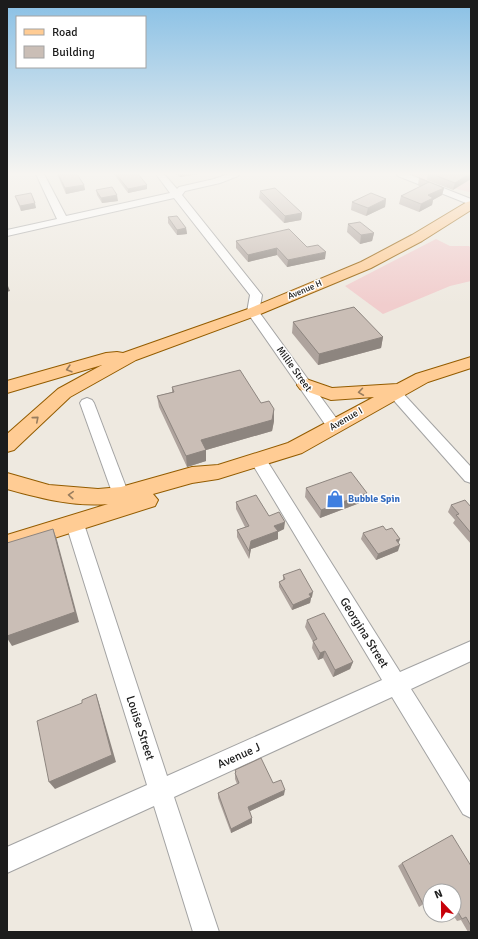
<svg xmlns="http://www.w3.org/2000/svg" width="478" height="939" font-family="Signika,sans-serif">
  <rect width="100%" height="100%" fill="#eee9e0"/>
  <g fill="#f1cdcd">
    <path d="M407,174H471V190L469,192L421,180Z"/>
    <path d="M436,239L450,246H469L471,248V281L450,286L383,314L345,286Z"/>
  </g>
  <g fill="none" stroke-linecap="round" stroke-linejoin="round">
    <g stroke="#a3a3a3" stroke-width="2">
      <g id="minor">
        <path d="M36,174H44L66,216L170,193L156,174H164L177,189L179,187L214,179L228,174H239L238,176L220,183L185,191L182,195L262,295L259,312L339,422L341,426L339,430L334,431L329,430L247,312L250,295L174,198L7,236V230L57,219Z"/>
        <path d="M396,174H408L471,199V205L398,176Z"/>
        <path d="M394,387L399,389L471,467V483L465,481L389,395L387,392L389,389Z"/>
        <path d="M87,398L92,400L94,403L129,495L127,500L121,501L115,500L113,495L80,403L82,400Z"/>
        <path d="M258,454L264,456L400,672L471,641V661L411,689L471,784V818L463,814L392,697L174,797L219,932H193L154,806L7,873V847L147,785L66,524L69,519L75,517L81,519L84,524L167,776L382,680L250,460L252,456Z"/>
      </g>
    </g>
    <g stroke="#935c00" stroke-width="2">
      <g id="major">
        <path d="M471,201V210L422,241L371,268L258,315L136,360L70,397L14,450L7,452V434L58,389L102,365L7,393V381L106,353L117,352L123,353L248,309L361,262L412,235L467,202Z"/>
        <path d="M471,357V368L428,382L302,453L218,479L192,483L153,494L158,500L155,506L7,553V535L108,504C73,507 40,498 7,489V473L49,485L98,489L121,487L192,467L218,465L288,443L374,397L331,400L300,389L297,385L300,381L306,379L332,388L397,384L416,374Z"/>
      </g>
    </g>
    <use href="#minor" fill="#fff" fill-rule="evenodd"/>
    <use href="#major" fill="#ffcc94" fill-rule="evenodd"/>
  </g>
  <g fill="#aea39d">
    <path d="M57,174H77L84,185L85,190L66,194Z"/>
    <path d="M114,174H140H138L147,189L128,193Z"/>
    <path d="M176,174H198L180,177Z"/>
    <path d="M428,174H471L453,190L427,180Z"/>
    <path d="M419,178L444,188L442,195L433,200L432,205L419,212L399,204L401,196L420,187L418,185Z"/>
    <path d="M96,190L118,201L102,203L97,195Z"/>
    <path d="M260,191L302,213L301,220L284,223L259,198Z"/>
    <path d="M15,196L36,208L21,211Z"/>
    <path d="M386,199L385,207L366,216L351,210L352,202Z"/>
    <path d="M168,217L186,228L187,234L177,235L168,223Z"/>
    <path d="M348,224L374,233L372,241L360,244L347,232Z"/>
    <path d="M236,241L307,247L325,259L287,267L277,255L248,262L236,248Z"/>
    <path d="M293,322L383,337L381,348L318,365L292,333Z"/>
    <path d="M172,387L261,403L274,421L272,431L206,450V461L187,467L159,407L157,396L172,392Z"/>
    <path d="M306,488L365,501L320,518L305,497Z"/>
    <path d="M236,502L269,516L284,529L278,532V539L251,549L249,559L237,537V530L245,527L236,509Z"/>
    <path d="M451,505L471,507V544L453,523L455,520L448,512Z"/>
    <path d="M386,530L400,539L398,544V551L376,560L361,539L363,533Z"/>
    <path d="M283,575L312,597L311,598L310,603L292,610L279,587V582L283,580Z"/>
    <path d="M307,620L353,662L350,669L333,677L323,658L318,660L312,648L313,642L305,627Z"/>
    <path d="M235,770L273,783L284,795L250,811L252,823L231,833L218,798V793L237,784L235,779Z"/>
    <path d="M402,863L471,866V932H468L461,920L457,921L453,915H454V891H430V900L419,907L398,866Z"/>
  </g>
  <g fill="#8d857f">
    <path d="M179,174H198L180,177Z"/>
    <path d="M469,174H471V179L453,190L455,183Z"/>
    <path d="M84,185L85,190L66,194L65,188Z"/>
    <path d="M147,185V189L128,193V189Z"/>
    <path d="M444,188L442,195L433,200L432,205L419,212L421,204L428,195Z"/>
    <path d="M117,195L118,201L102,203L101,198Z"/>
    <path d="M386,199L385,207L366,216L368,208Z"/>
    <path d="M35,203L36,208L21,211L20,206Z"/>
    <path d="M302,213L301,220L284,223L285,216Z"/>
    <path d="M186,228L187,234L177,235V230Z"/>
    <path d="M374,233L372,241L360,244L361,235Z"/>
    <path d="M277,248V255L248,262V255Z"/>
    <path d="M326,252L325,259L287,267L288,260Z"/>
    <path d="M7,286H8L10,291L7,292Z"/>
    <path d="M383,337L381,348L318,365L319,354Z"/>
    <path d="M274,409V421L272,431L206,450V461L187,467L186,456L201,440Z"/>
    <path d="M367,493L365,501L320,518L321,510Z"/>
    <path d="M285,522L284,529L278,532V539L251,549L249,559V551L251,541L274,526Z"/>
    <path d="M53,529L57,540L79,622L12,646L7,638V636Z"/>
    <path d="M400,539L398,544L396,540Z"/>
    <path d="M400,545L398,551L376,560L378,554Z"/>
    <path d="M313,592L312,597L311,598L310,603L292,610L293,605L309,594Z"/>
    <path d="M325,651L323,658L318,660L320,653Z"/>
    <path d="M353,662L350,669L333,677L335,670Z"/>
    <path d="M96,694L99,703L116,762L55,789L49,782Z"/>
    <path d="M285,790L284,795L248,812V807Z"/>
    <path d="M252,818V823L231,833V829Z"/>
  </g>
  <g fill="#cabeb6" stroke="#8d857f">
    <path d="M58,174H77L84,185L65,188Z"/>
    <path d="M116,174H138L147,185L128,189Z"/>
    <path d="M432,174H469L455,183Z"/>
    <path d="M419,178L444,188L428,195L433,198L421,204L401,196L429,182Z"/>
    <path d="M112,187L117,195L101,198L96,190Z"/>
    <path d="M275,188L302,213L285,216L260,191Z"/>
    <path d="M31,193L35,203L20,206L15,196Z"/>
    <path d="M371,193L386,199L368,208L352,202Z"/>
    <path d="M177,216L186,228L177,230L168,217Z"/>
    <path d="M360,222L374,233L361,235L348,224Z"/>
    <path d="M289,229L307,247L318,245L326,252L288,260L277,248L248,255L236,241Z"/>
    <path d="M354,307L383,337L319,354L293,322Z"/>
    <path d="M240,370L261,403L269,401L274,409L272,420L201,440L206,450L186,456L157,396L174,392L172,387Z"/>
    <path d="M351,472L367,493L321,510L306,488Z"/>
    <path d="M256,495L269,516L279,512L285,522L274,526L278,531L251,541L249,551L237,530L249,526L236,502Z"/>
    <path d="M465,500L471,507V533L456,515L459,514L451,505Z"/>
    <path d="M383,526L386,530L392,528L400,539L396,540L400,545L378,554L363,533Z"/>
    <path d="M53,529L75,612L7,636V543Z"/>
    <path d="M300,569L313,592L309,594L311,597L293,605L279,582L285,579L283,575Z"/>
    <path d="M324,613L353,662L335,670L325,651L320,653L313,641L317,639L307,620Z"/>
    <path d="M96,694L112,755L49,782L37,721L82,703V700Z"/>
    <path d="M261,758L273,783L281,780L285,790L248,807L252,818L231,829L218,793L239,783L235,773L236,772L235,770Z"/>
    <path d="M452,835L471,866V926L466,917L462,919L454,905V891H430V900L423,904L402,863Z"/>
  </g>
  <defs><path id="oneway-chevron" d="M-2-3.5L2.5 0L-2 3.5" fill="none" stroke-width="1.6" stroke-linecap="round" stroke-linejoin="round"/></defs>
  <g stroke="#997d5e">
    <use href="#oneway-chevron" transform="translate(69 369) rotate(164)"/>
    <use href="#oneway-chevron" transform="translate(361 392) rotate(172)"/>
    <use href="#oneway-chevron" transform="translate(36 419) rotate(-41)"/>
    <use href="#oneway-chevron" transform="translate(71 495) rotate(-176)"/>
  </g>
  <linearGradient id="sky" x2="0" y2="1"><stop stop-color="#89c0e5"/><stop offset="0.57" stop-color="#f7f5f1"/><stop offset="1" stop-color="#f7f5f1" stop-opacity="0"/></linearGradient>
  <rect width="478" height="305" fill="url(#sky)"/>
  <defs>
    <g id="shop-bare" transform="scale(1.38)"><path d="M-5-2.5h2.3a2.7 3.5 0 0 1 5.4 0H5L5.5 6h-11ZM-1.5-2.5h3a1.5 2.3 0 0 0-3 0Z" fill="#3f7fe0" stroke="#fff" stroke-width="2.5" paint-order="stroke"/></g>
  </defs>
  <g fill-rule="evenodd">
    <use href="#shop-bare" x="335" y="499"/>
  </g>
  <g text-anchor="middle" dominant-baseline="central" stroke-width="3" stroke-linejoin="round" paint-order="stroke">
    <g font-size="9" fill="#1c1c1c" stroke="#fff">
      <text transform="translate(305 290) rotate(-23)">Avenue H</text>
    </g>
    <g font-size="10" fill="#1c1c1c" stroke="#fff">
      <text transform="translate(294 369) rotate(54)">Millie Street</text>
      <text transform="translate(346 419) rotate(-30)">Avenue I</text>
    </g>
    <g font-size="10" font-weight="bold" fill="#366cbe" stroke="#fff" text-anchor="start">
      <text x="348" y="499">Bubble Spin</text>
    </g>
    <g font-size="12" fill="#1c1c1c" stroke="#fff">
      <text transform="translate(364 633) rotate(58)">Georgina Street</text>
      <text transform="translate(140 728) rotate(72)">Louise Street</text>
      <text transform="translate(239 756) rotate(-24)">Avenue J</text>
    </g>
  </g>
  <rect width="478" height="939" fill="none" stroke="#1c1c1c" stroke-width="16"/>
  <rect x="16" y="16" width="130" height="52" fill="#ffffff" stroke="#a4a4a4"/>
  <rect x="24" y="29" width="20" height="6" fill="#ffcc94" stroke="#a4a4a4"/>
  <text x="52" y="36" font-size="12" fill="#1c1c1c">Road</text>
  <rect x="24" y="46" width="20" height="12" fill="#cabeb6" stroke="#a4a4a4"/>
  <text x="52" y="56" font-size="12" fill="#1c1c1c">Building</text>
  <g transform="translate(442 903) rotate(338)"><circle r="19" fill="#ffffff" stroke="#a4a4a4"/>
  <path d="M0-3L7 15L0 10L-7 15Z" fill="#c70009"/>
  <text y="-6" font-size="11" font-weight="bold" text-anchor="middle" fill="#1c1c1c">N</text>
  </g>
</svg>
